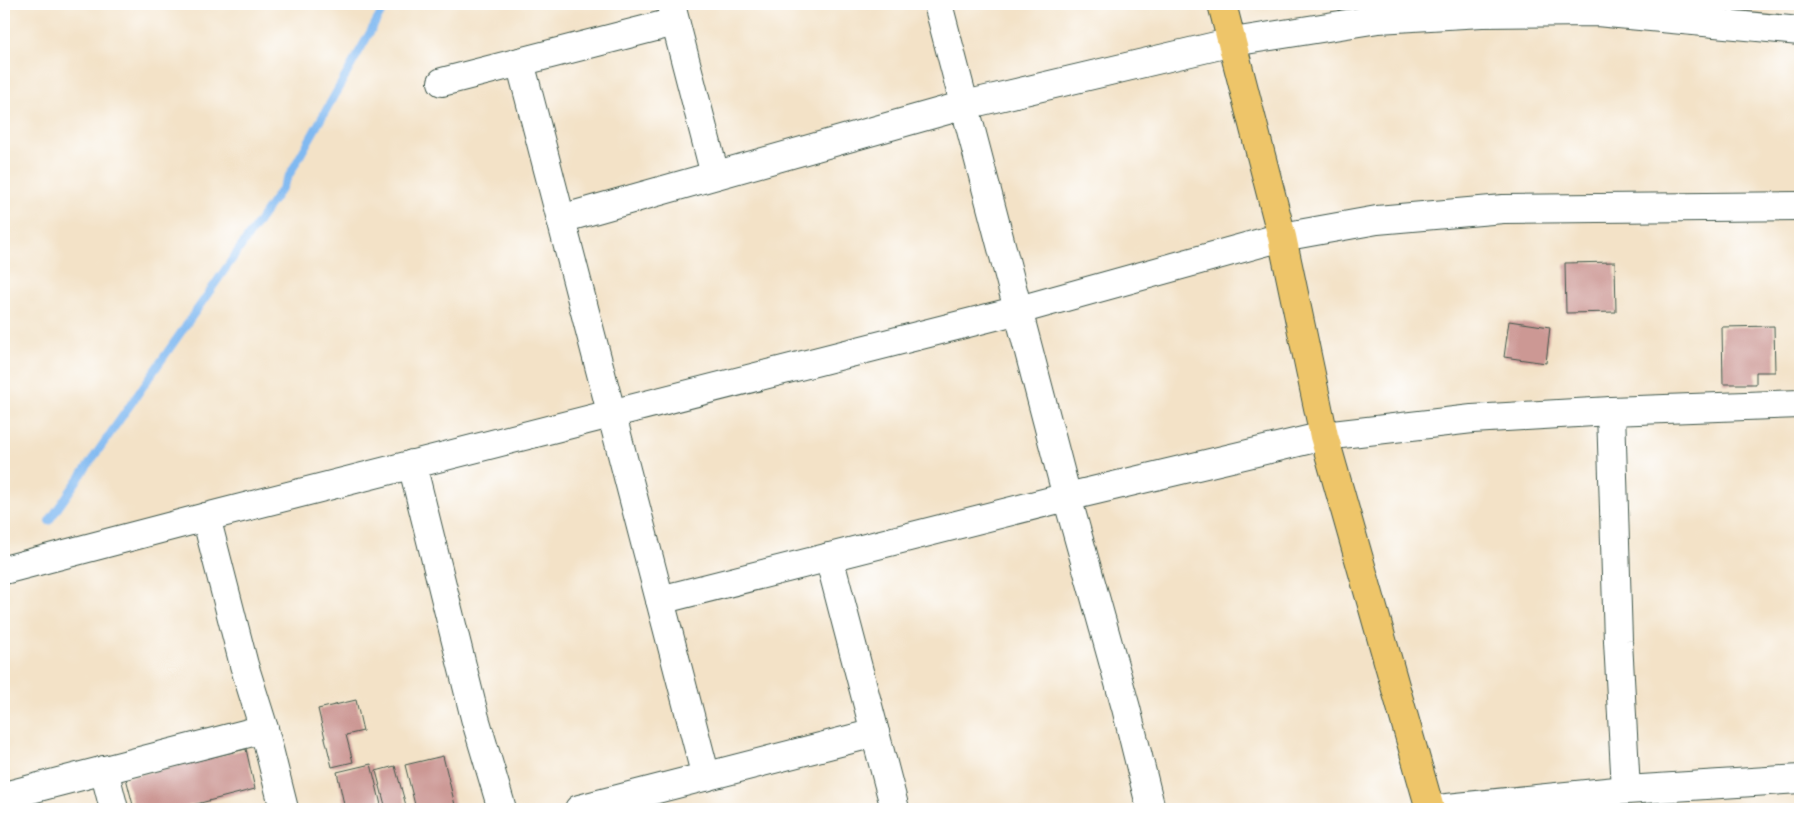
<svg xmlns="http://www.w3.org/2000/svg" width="1804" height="813" font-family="Sriracha,sans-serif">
  <rect width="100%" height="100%" fill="#fff"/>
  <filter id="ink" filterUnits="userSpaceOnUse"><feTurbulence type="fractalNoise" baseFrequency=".02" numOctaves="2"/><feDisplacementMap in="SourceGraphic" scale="10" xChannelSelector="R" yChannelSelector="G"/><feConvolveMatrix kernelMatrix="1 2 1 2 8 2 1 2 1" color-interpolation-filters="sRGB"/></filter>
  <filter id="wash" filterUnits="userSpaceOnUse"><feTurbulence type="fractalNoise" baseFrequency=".0096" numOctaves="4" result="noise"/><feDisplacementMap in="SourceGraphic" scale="20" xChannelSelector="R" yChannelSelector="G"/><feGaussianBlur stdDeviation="1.12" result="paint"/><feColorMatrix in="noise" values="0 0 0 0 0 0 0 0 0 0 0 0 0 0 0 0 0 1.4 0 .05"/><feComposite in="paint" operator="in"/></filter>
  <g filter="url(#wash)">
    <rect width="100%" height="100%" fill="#f3e2c7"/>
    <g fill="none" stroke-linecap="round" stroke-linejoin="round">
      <path stroke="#80b9f1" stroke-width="8" d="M49,521L282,188L386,4"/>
    </g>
    <g id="blocks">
      <g fill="#cc9894">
        <path d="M1615,262L1616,312L1566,313L1565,263Z"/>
        <path d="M1509,321L1550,327L1546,363L1504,357Z"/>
        <path d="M1774,326L1775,372H1756V384H1723L1722,327Z"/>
        <path d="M356,700L363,731L346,735L353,762L332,767L318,709Z"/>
        <path d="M246,749L255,789L177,809H134L126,778Z"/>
        <path d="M443,756L456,809H416L405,765Z"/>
        <path d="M371,764L382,809H345L337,772Z"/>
        <path d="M395,766L407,809H386L376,771Z"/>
      </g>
    </g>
  </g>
  <g filter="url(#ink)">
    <use href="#blocks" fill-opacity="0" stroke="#3f564a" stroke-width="1"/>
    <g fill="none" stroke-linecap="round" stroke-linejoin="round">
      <g stroke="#3f564a" stroke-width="30">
        <g id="minor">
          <path d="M938,4L1067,497L1126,708L1151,809"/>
          <path d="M671,5L715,175"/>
          <path d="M520,62L706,777"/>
          <path d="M442,82L675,22"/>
          <path d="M561,219L965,105L1233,42L1378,19L1482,13L1597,12L1800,31"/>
          <path d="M1611,411L1618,641L1626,790"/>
          <path d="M412,464L475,718L502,809"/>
          <path d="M206,517L244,665L264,729L284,809"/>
          <path d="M829,557L895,809"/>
          <path d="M4,570L206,517L1019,310L1282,237L1377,220L1503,209L1800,206"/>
          <path d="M660,600L1067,497L1324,436L1472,419L1611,411L1800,404"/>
          <path d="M104,770L114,809"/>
          <path d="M4,796L264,729"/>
          <path d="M579,809L875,733"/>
          <path d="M1437,809L1626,790L1800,779"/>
        </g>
      </g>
      <g stroke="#3f564a" stroke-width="30">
        <path id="major" d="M1222,4L1282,237L1324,436L1430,809"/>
      </g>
      <use href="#minor" stroke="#fff" stroke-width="28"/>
      <use href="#major" stroke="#eec569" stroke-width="28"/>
    </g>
  </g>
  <rect width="1804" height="813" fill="none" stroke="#fff" stroke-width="20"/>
</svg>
